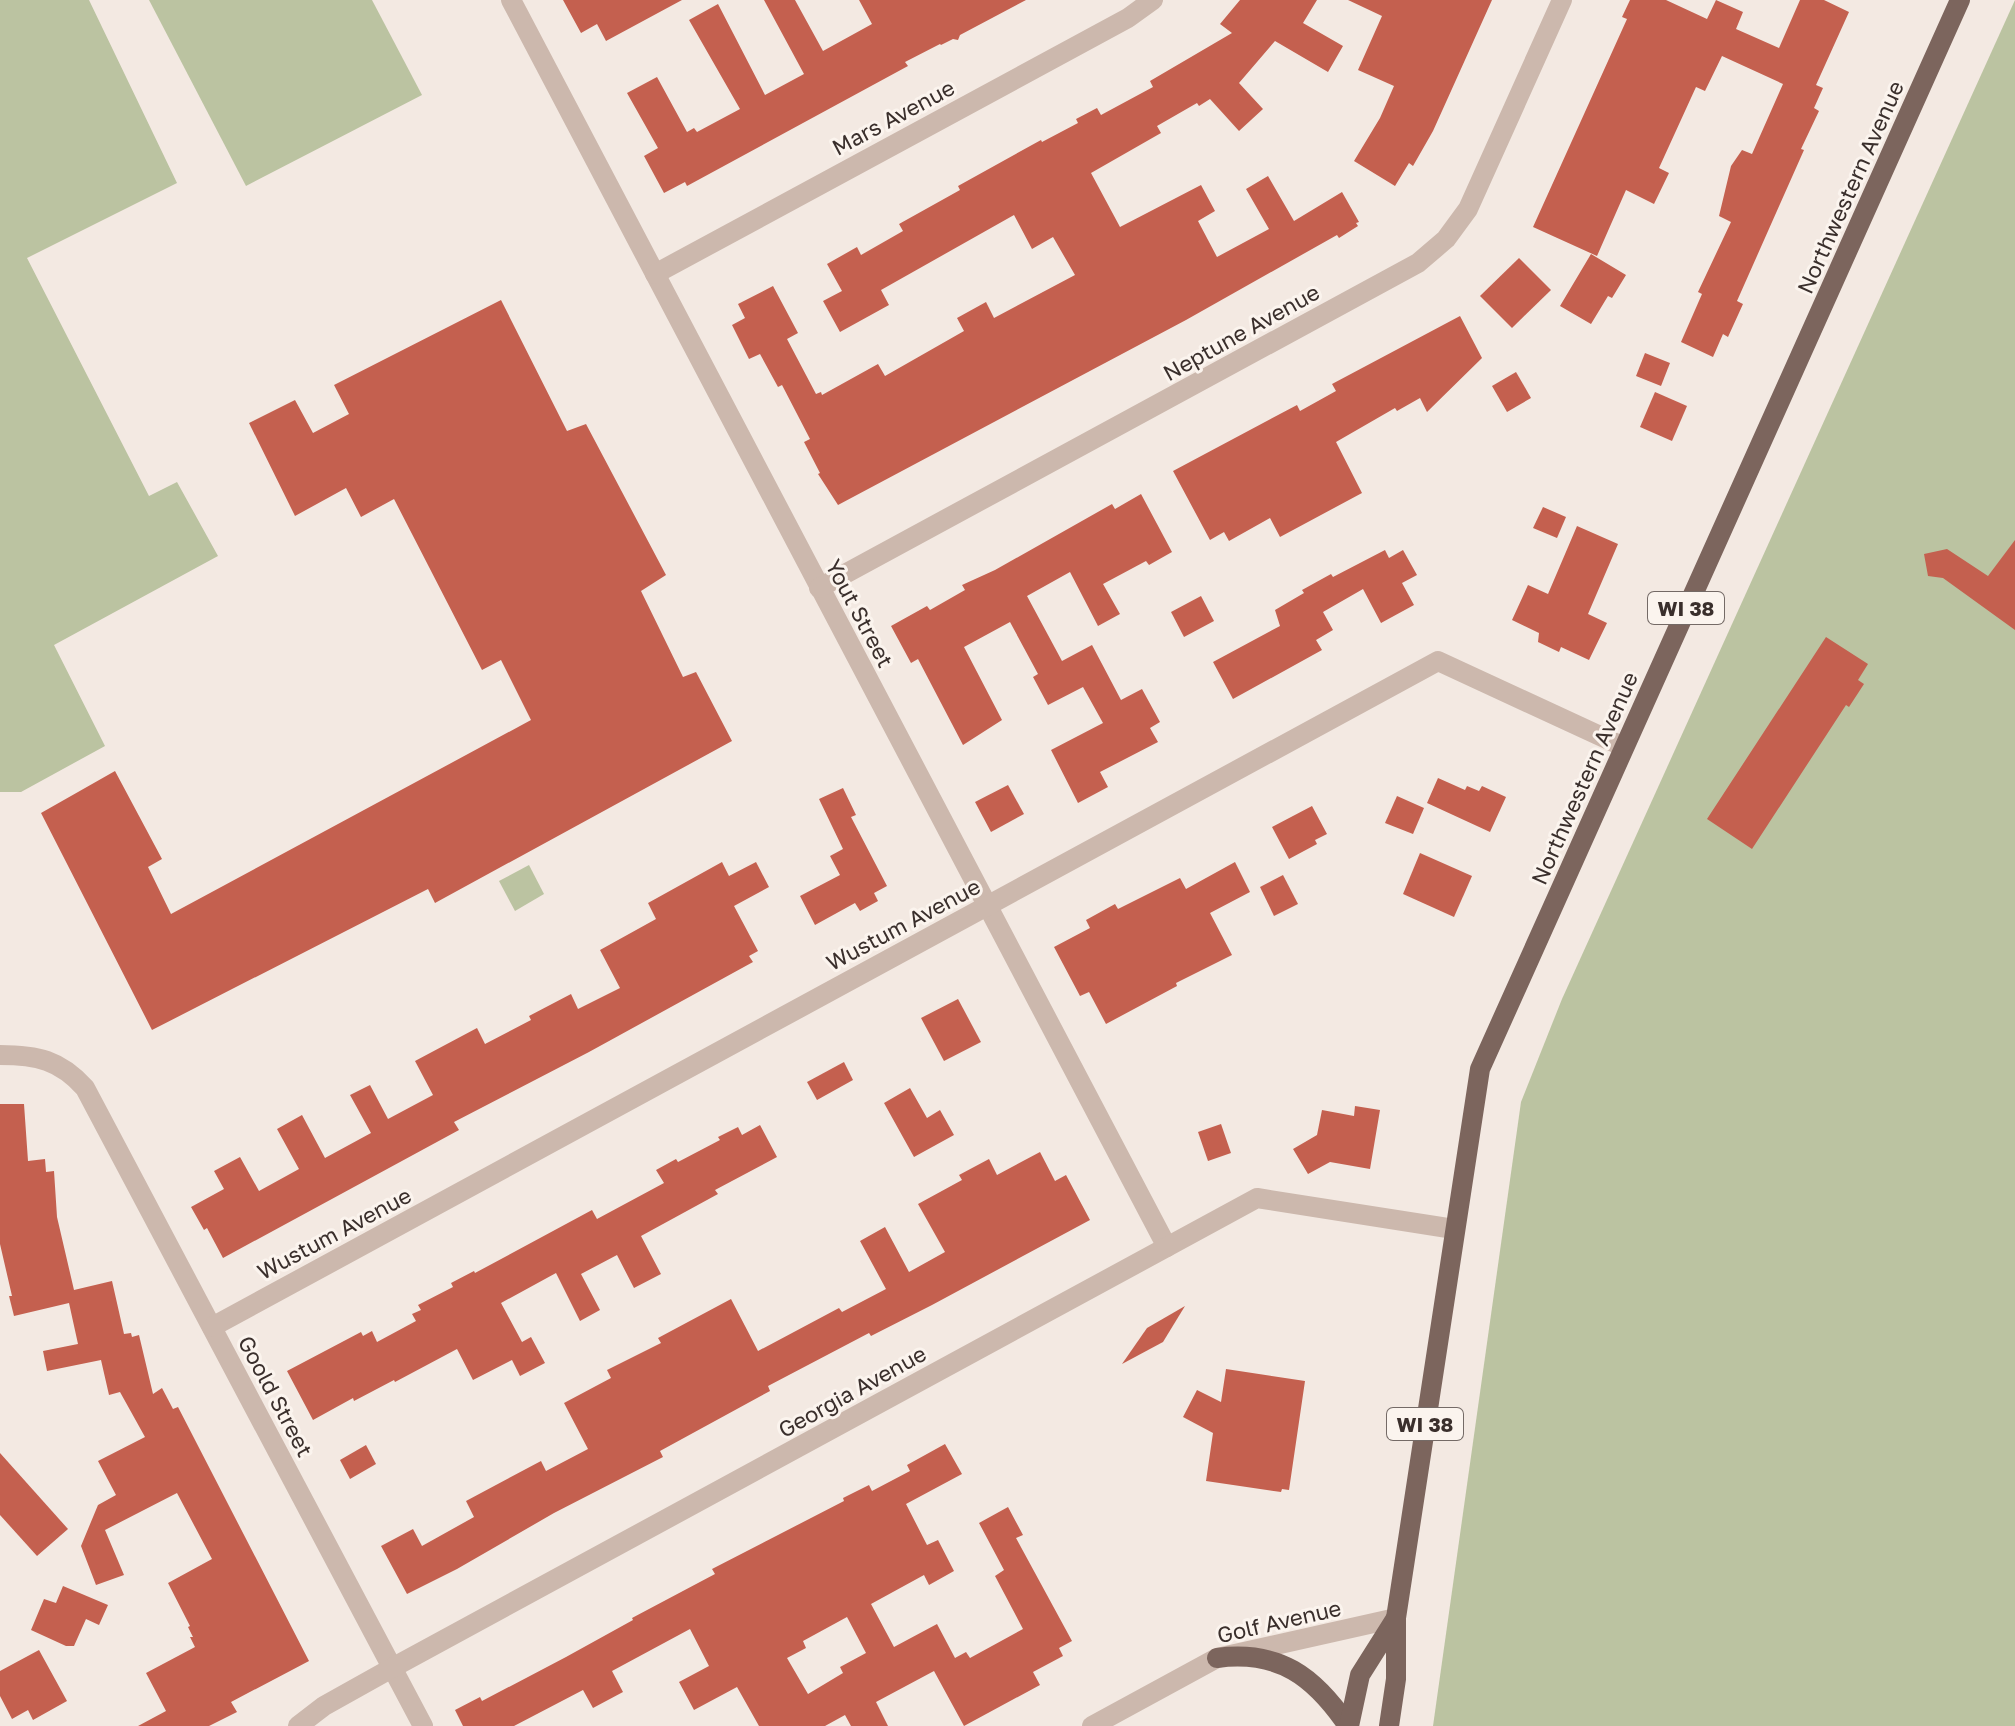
<svg xmlns="http://www.w3.org/2000/svg" width="2015" height="1726" font-family="'Golos Text',sans-serif">
  <rect width="100%" height="100%" fill="#f3e9e2"/>
  <g fill="#bbc3a1">
    <path d="M0,0H89L177,183L27,258L149,496L177,482L218,556L54,645L105,746L21,792H0Z"/>
    <path d="M149,0H372L422,95L246,186Z"/>
    <path d="M2015,0V1726H1433L1521,1102L1562,999Z"/>
    <path d="M529,865L544,894L515,911L499,881Z"/>
  </g>
  <g fill="#c4604f" fill-rule="evenodd">
    <path d="M563,0H682L606,41L597,24L581,33Z"/>
    <path d="M764,0H795L823,51L872,24L859,0H1026L960,35L958,40L953,39L941,45L940,44L905,62L908,66L687,186L685,182L664,193L644,156L658,148L627,93L657,77L687,132L694,128L697,132L740,109L689,20L718,4L765,95L804,74Z"/>
    <path d="M1240,0H1317L1303,23L1343,46L1328,72L1275,41L1239,83L1263,109L1239,131L1210,99L1199,106L1197,103L1157,126L1161,133L1091,173L1120,227L1201,185L1215,211L1198,221L1217,257L1269,229L1246,189L1268,176L1294,221L1342,192L1359,222L1356,223L1358,226L1339,238L1337,235L1186,320L838,505L818,474L820,473L804,442L810,439L782,385L778,387L760,354L749,359L732,325L745,318L738,304L773,286L798,333L787,339L816,394L821,392L822,395L878,364L885,376L964,331L957,318L986,302L994,318L1075,275L1053,237L1032,249L1014,215L881,290L889,305L840,332L823,301L842,291L827,264L857,247L861,255L903,231L899,224L960,190L958,186L1041,140L1042,142L1078,123L1076,119L1097,108L1101,115L1153,87L1150,81L1232,33L1220,24Z"/>
    <path d="M1348,0H1492L1433,131L1413,166L1409,163L1395,186L1354,161L1380,118L1394,86L1358,70L1382,16Z"/>
    <path d="M1630,0H1666L1707,19L1716,0L1743,12L1736,29L1779,48L1800,0H1824L1849,12L1816,85L1823,88L1814,108L1819,111L1801,149L1804,150L1737,301L1743,304L1728,337L1723,334L1713,357L1681,342L1702,294L1698,292L1731,222L1719,216L1731,166L1742,150L1752,154L1783,84L1722,56L1705,91L1696,87L1659,168L1669,173L1654,204L1626,190L1597,256L1533,227L1627,19L1622,17Z"/>
    <path d="M1591,254L1626,275L1612,298L1608,296L1591,324L1560,306Z"/>
    <path d="M1519,258L1551,290L1512,328L1480,296Z"/>
    <path d="M501,300L567,431L586,424L666,575L641,591L683,677L696,672L732,741L435,903L428,889L152,1030L41,813L115,771L162,859L148,867L171,914L531,720L501,660L482,670L394,499L361,517L346,488L295,516L249,423L295,400L313,433L349,414L334,385Z"/>
    <path d="M1460,316L1482,358L1427,412L1420,398L1397,411L1395,408L1336,442L1362,493L1280,537L1270,518L1229,541L1224,532L1210,540L1173,471L1297,405L1300,411L1336,391L1332,384Z"/>
    <path d="M1645,353L1670,363L1661,386L1636,376Z"/>
    <path d="M1516,372L1531,398L1507,412L1492,386Z"/>
    <path d="M1655,392L1687,406L1672,441L1640,427Z"/>
    <path d="M1141,494L1172,552L1149,565L1146,561L1103,584L1120,614L1098,626L1070,572L1027,596L1062,661L1092,645L1121,700L1142,689L1160,722L1150,728L1158,742L1100,772L1108,787L1078,803L1051,750L1103,723L1083,687L1048,705L1033,677L1038,674L1010,622L964,647L1002,720L963,745L918,659L911,663L891,626L927,606L930,610L965,590L962,585L995,570L1112,504L1115,509Z"/>
    <path d="M1543,507L1566,517L1557,538L1533,528Z"/>
    <path d="M1577,526L1618,544L1588,614L1607,623L1589,660L1561,647L1559,652L1538,642L1539,633L1512,620L1528,585L1548,594Z"/>
    <path d="M2015,540V630L1943,578L1928,576L1924,554L1947,549L1988,576Z"/>
    <path d="M1385,550L1389,558L1403,550L1417,575L1402,583L1414,605L1381,623L1363,589L1323,612L1333,630L1316,640L1322,650L1233,699L1213,662L1280,626L1275,610L1304,593L1302,590L1331,574L1333,577Z"/>
    <path d="M1201,596L1214,621L1184,637L1171,612Z"/>
    <path d="M1826,637L1868,664L1858,680L1864,684L1849,707L1846,705L1752,849L1707,819Z"/>
    <path d="M1438,778L1465,790L1467,786L1479,791L1482,786L1506,797L1490,832L1427,803Z"/>
    <path d="M1008,785L1024,814L991,832L975,802Z"/>
    <path d="M843,788L856,815L851,817L887,886L874,893L878,901L860,911L855,903L815,925L800,896L840,875L830,856L843,849L819,799Z"/>
    <path d="M1397,796L1424,808L1413,834L1385,823Z"/>
    <path d="M1312,806L1327,834L1315,840L1317,844L1289,859L1272,827Z"/>
    <path d="M1420,853L1472,876L1454,917L1403,894Z"/>
    <path d="M722,862L729,876L756,862L769,887L734,906L758,951L749,956L753,962L589,1052L454,1122L459,1130L223,1258L207,1228L204,1230L191,1207L224,1189L214,1171L240,1157L259,1191L299,1169L277,1129L302,1115L325,1158L371,1133L350,1095L370,1085L388,1119L433,1095L415,1061L477,1028L485,1044L531,1020L529,1016L571,994L578,1009L620,988L600,950L656,919L648,903Z"/>
    <path d="M1235,862L1250,892L1210,913L1232,955L1176,983L1177,986L1106,1024L1089,992L1080,996L1054,947L1090,928L1086,920L1115,904L1118,909L1180,878L1186,889Z"/>
    <path d="M1283,875L1298,904L1274,916L1260,887Z"/>
    <path d="M958,999L981,1042L944,1061L921,1018Z"/>
    <path d="M844,1062L853,1080L817,1100L807,1082Z"/>
    <path d="M910,1088L927,1118L940,1110L954,1135L914,1157L884,1103Z"/>
    <path d="M0,1104H24L28,1161L45,1159L46,1172L54,1171L57,1217L74,1290L112,1281L124,1334L131,1333L132,1337L139,1335L153,1394L162,1388L173,1409L178,1407L309,1661L231,1702L237,1712L209,1726H138L166,1711L146,1673L195,1647L190,1637H193L188,1627L190,1626L168,1583L212,1559L177,1493L105,1530L124,1575L96,1585L81,1546L98,1505L116,1495L98,1461L145,1437L120,1392L109,1395L101,1360L47,1371L43,1351L78,1344L69,1303L14,1316L9,1296H12L0,1244Z"/>
    <path d="M1355,1106L1380,1110L1370,1169L1330,1162L1308,1174L1293,1149L1317,1135L1322,1110L1354,1116Z"/>
    <path d="M1221,1124L1231,1153L1208,1161L1198,1132Z"/>
    <path d="M760,1125L777,1157L715,1190L718,1194L641,1236L661,1274L634,1288L617,1255L581,1274L600,1310L580,1321L556,1273L501,1303L522,1342L531,1337L545,1363L520,1376L512,1360L473,1380L457,1349L395,1382L394,1380L354,1401L353,1398L313,1420L287,1371L361,1332L363,1336L372,1331L377,1342L416,1321L412,1314L421,1310L418,1305L453,1287L451,1283L474,1271L475,1273L592,1210L597,1219L664,1183L656,1170L676,1159L678,1162L720,1140L718,1137L738,1127L742,1135Z"/>
    <path d="M1040,1152L1055,1181L1066,1175L1090,1220L932,1305L871,1336L869,1333L768,1386L770,1391L660,1451L663,1457L554,1513L457,1569L407,1594L381,1546L413,1529L422,1546L474,1517L466,1501L541,1461L546,1471L588,1449L564,1403L611,1378L607,1370L661,1343L658,1338L731,1299L758,1351L839,1308L842,1312L886,1289L860,1241L885,1227L909,1272L945,1252L918,1204L962,1180L959,1175L989,1159L997,1175Z"/>
    <path d="M1185,1306L1163,1342L1122,1364L1147,1328Z"/>
    <path d="M1226,1369L1305,1381L1289,1490L1282,1489L1281,1492L1206,1481L1213,1433L1183,1417L1197,1390L1221,1402Z"/>
    <path d="M945,1444L962,1474L906,1504L927,1545L938,1540L954,1571L929,1585L924,1575L871,1604L894,1647L937,1624L955,1658L966,1652L970,1658L1023,1629L995,1576L1004,1570L979,1523L1008,1507L1023,1535L1016,1538L1072,1641L1059,1648L1063,1656L1033,1672L1040,1685L964,1726L934,1671L876,1702L888,1726H851L845,1715L825,1726H759L737,1687L694,1710L679,1682L709,1666L690,1629L612,1671L623,1692L593,1708L583,1690L514,1726H463L455,1710L480,1697L482,1701L566,1657L633,1620L632,1618L715,1574L712,1569L844,1501L843,1498L869,1485L872,1491L910,1471L907,1465ZM847,1617L866,1653L840,1667L843,1673L808,1694L787,1658L806,1648L803,1641Z"/>
    <path d="M366,1445L376,1464L350,1479L340,1460Z"/>
    <path d="M0,1453L68,1529L37,1556L0,1515Z"/>
    <path d="M63,1586L108,1605L99,1625L86,1619L74,1646H66L31,1630L44,1599L56,1603Z"/>
    <path d="M39,1650L67,1701L33,1720L28,1710L12,1719L0,1696V1671Z"/>
  </g>
  <g fill="none" stroke-linecap="round" stroke-linejoin="round">
    <g stroke="#ccb8ad" stroke-width="20">
      <path d="M511,0L1167,1247"/>
      <path d="M655,274L1128,18L1153,0"/>
      <path d="M819,588L1418,263L1446,239L1468,209L1562,0"/>
      <path d="M0,1055C37,1055 60,1060 85,1088L423,1726"/>
      <path d="M212,1327L1438,661L1624,747"/>
      <path d="M298,1726L324,1706L392,1668L1257,1198L1454,1229"/>
      <path d="M1092,1726L1217,1658L1396,1618"/>
    </g>
    <g stroke="#7c655d" stroke-width="20">
      <path d="M1217,1658C1279,1650 1314,1676 1348,1726"/>
      <path d="M1349,1726L1360,1675L1396,1618"/>
      <path d="M1389,1726L1396,1679V1618L1480,1069L1960,0"/>
    </g>
  </g>
  <g text-anchor="middle" dominant-baseline="central" stroke-width="6" stroke-linejoin="round" paint-order="stroke">
    <g fill="#fbf4ee" stroke="#746a66" stroke-width="2">
      <rect x="1648" y="592" width="76" height="32" rx="6"/>
      <rect x="1387" y="1408" width="76" height="32" rx="6"/>
    </g>
    <g font-size="20" font-weight="bold" fill="#3a2f2c">
      <text x="1686" y="608">WI 38</text>
      <text x="1425" y="1424">WI 38</text>
    </g>
    <g font-size="22" fill="#3a2f2c" stroke="#fbf4ee">
      <text transform="translate(893 117) rotate(-28)">Mars Avenue</text>
      <text transform="translate(1850 187) rotate(-66)">Northwestern Avenue</text>
      <text transform="translate(1241 332) rotate(-29)">Neptune Avenue</text>
      <text transform="translate(860 613) rotate(62)">Yout Street</text>
      <text transform="translate(1584 778) rotate(-66)">Northwestern Avenue</text>
      <text transform="translate(903 924) rotate(-28)">Wustum Avenue</text>
      <text transform="translate(334 1233) rotate(-28)">Wustum Avenue</text>
      <text transform="translate(852 1391) rotate(-29)">Georgia Avenue</text>
      <text transform="translate(276 1396) rotate(62)">Goold Street</text>
      <text transform="translate(1279 1621) rotate(-13)">Golf Avenue</text>
    </g>
  </g>
</svg>
